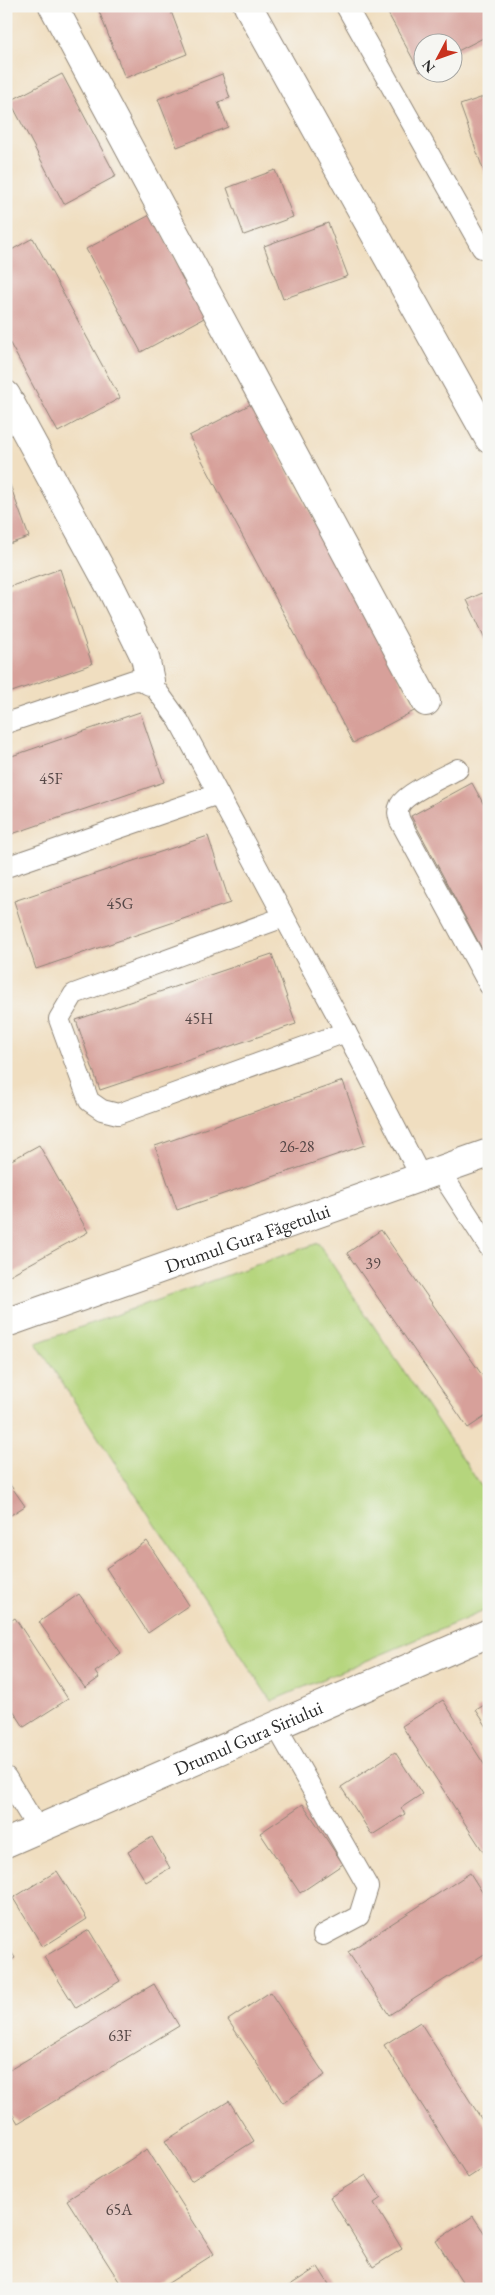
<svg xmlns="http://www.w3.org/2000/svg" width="495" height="2295" font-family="'EB Garamond',serif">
  <rect width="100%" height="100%" fill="#f6f6f2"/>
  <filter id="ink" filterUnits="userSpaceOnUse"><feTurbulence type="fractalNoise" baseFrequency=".02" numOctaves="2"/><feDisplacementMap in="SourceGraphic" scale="10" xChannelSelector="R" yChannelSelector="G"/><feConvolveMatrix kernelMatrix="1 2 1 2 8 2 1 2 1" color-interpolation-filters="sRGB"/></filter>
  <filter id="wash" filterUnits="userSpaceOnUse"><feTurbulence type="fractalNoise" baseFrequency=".0096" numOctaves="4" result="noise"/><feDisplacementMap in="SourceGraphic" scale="20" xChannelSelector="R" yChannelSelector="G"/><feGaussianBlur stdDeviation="1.12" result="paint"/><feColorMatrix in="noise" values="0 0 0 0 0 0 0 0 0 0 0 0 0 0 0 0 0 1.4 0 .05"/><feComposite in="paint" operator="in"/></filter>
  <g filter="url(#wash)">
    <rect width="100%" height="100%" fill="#f0dec0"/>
    <path fill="#b5d57d" stroke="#708054" d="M318,1243L489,1498V1609L271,1701L36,1343Z"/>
    <g id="blocks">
      <g fill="#d7a09a">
        <path d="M97,6H169L187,54L125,78Z"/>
        <path d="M384,6H489V35L452,54V42H422V71L420,72Z"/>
        <path d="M62,74L116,176L64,204L10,101Z"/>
        <path d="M222,74L230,98L218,102L228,127L177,147L158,99Z"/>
        <path d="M489,95V183H488L460,105Z"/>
        <path d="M275,170L293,217L244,235L227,188Z"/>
        <path d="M152,214L206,317L141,352L86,249Z"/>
        <path d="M328,223L348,276L283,299L264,246Z"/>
        <path d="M33,238L120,398L58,432L6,336V253Z"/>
        <path d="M251,404L416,710L353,743L189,436Z"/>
        <path d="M6,474L29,537L6,545Z"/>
        <path d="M60,569L92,664L6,694V588Z"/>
        <path d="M489,590V647L467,600Z"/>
        <path d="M140,712L164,782L6,836V758Z"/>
        <path d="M472,783L489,814V962L411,816Z"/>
        <path d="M208,836L230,903L36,969L14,901Z"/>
        <path d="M272,954L296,1024L100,1090L76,1020Z"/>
        <path d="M343,1081L365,1145L177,1210L155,1146Z"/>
        <path d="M39,1145L88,1232L6,1277V1163Z"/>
        <path d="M381,1230L489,1385V1414L468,1428L347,1253Z"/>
        <path d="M6,1479L25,1506L6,1518Z"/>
        <path d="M147,1541L189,1605L148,1633L106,1568Z"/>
        <path d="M79,1594L121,1653L95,1672L99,1678L85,1688L39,1622Z"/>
        <path d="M15,1618L68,1699L24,1727L6,1699V1624Z"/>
        <path d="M443,1700L489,1772V1854L486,1856L402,1726Z"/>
        <path d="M489,1702V1730L476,1710Z"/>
        <path d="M395,1752L422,1794L401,1808L405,1814L372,1835L341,1787Z"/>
        <path d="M303,1804L343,1864L300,1893L260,1833Z"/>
        <path d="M152,1837L170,1868L146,1882L128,1852Z"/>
        <path d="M57,1871L87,1919L43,1947L13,1898Z"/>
        <path d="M470,1873L489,1903V1951L389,2015L348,1952Z"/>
        <path d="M89,1930L120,1981L76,2008L44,1957Z"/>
        <path d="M6,1943L15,1958L6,1963Z"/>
        <path d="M154,1984L179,2026L18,2123L6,2104V2072Z"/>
        <path d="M270,1992L325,2075L283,2103L228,2020Z"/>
        <path d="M420,2022L489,2131V2164L468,2178L384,2045Z"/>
        <path d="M229,2101L254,2141L191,2181L165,2141Z"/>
        <path d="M147,2149L214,2254L159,2289H124L67,2200Z"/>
        <path d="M366,2175L381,2198L374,2203L402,2249L373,2267L330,2197Z"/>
        <path d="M473,2216L489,2240V2282L478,2289H467L436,2241Z"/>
        <path d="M318,2267L332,2289H284Z"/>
      </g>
    </g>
  </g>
  <g filter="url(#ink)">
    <use href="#blocks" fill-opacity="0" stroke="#8e8476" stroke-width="1"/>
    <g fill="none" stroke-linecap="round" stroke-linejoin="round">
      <g stroke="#8e8476" stroke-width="22">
        <g id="service">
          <path d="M346,6L482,248"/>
          <path d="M6,723L134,680L150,681L179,721L346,1032L421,1177"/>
          <path d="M458,769C445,776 406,793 400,805C397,811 398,815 400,821L489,985"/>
          <path d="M6,867L218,794"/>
          <path d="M284,917L74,994L59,1019L89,1101L102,1110L118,1114L346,1032"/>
          <path d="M439,1170L489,1247"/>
          <path d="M276,1726L368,1887L359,1916L323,1935"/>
          <path d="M6,1777L38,1829"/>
        </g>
      </g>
      <g stroke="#8e8476" stroke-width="30">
        <g id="minor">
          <path d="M53,6L426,702"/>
          <path d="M248,6L489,439"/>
          <path d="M6,395L112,590L145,657L150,681"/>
          <path id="s1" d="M6,1323L489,1153"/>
          <path id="s2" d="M6,1843L489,1633"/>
        </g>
      </g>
      <use href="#service" stroke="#fff" stroke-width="20"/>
      <use href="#minor" stroke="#fff" stroke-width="28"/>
    </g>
  </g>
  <g text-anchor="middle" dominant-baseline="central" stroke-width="4.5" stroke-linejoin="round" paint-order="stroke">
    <g font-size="16" fill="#564847">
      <text x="51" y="778">45F</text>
      <text x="120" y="903">45G</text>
      <text x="199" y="1018">45H</text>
      <text x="297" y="1146">26-28</text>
      <text x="373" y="1263">39</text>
      <text x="120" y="2035">63F</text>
      <text x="119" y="2209">65A</text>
    </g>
    <g font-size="19" fill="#2b2b2b" stroke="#f6f6f2">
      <text stroke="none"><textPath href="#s1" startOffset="256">Drumul Gura Făgetului</textPath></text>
      <text stroke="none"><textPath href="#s2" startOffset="264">Drumul Gura Siriului</textPath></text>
    </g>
  </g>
  <rect width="495" height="2295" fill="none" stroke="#f6f6f2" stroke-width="25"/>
  <g transform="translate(438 58) rotate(229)"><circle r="24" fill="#f6f6f2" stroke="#a5a5a2"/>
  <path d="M0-4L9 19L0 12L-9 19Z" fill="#c8321e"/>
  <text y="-8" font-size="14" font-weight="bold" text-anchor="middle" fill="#2b2b2b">N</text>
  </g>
</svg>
